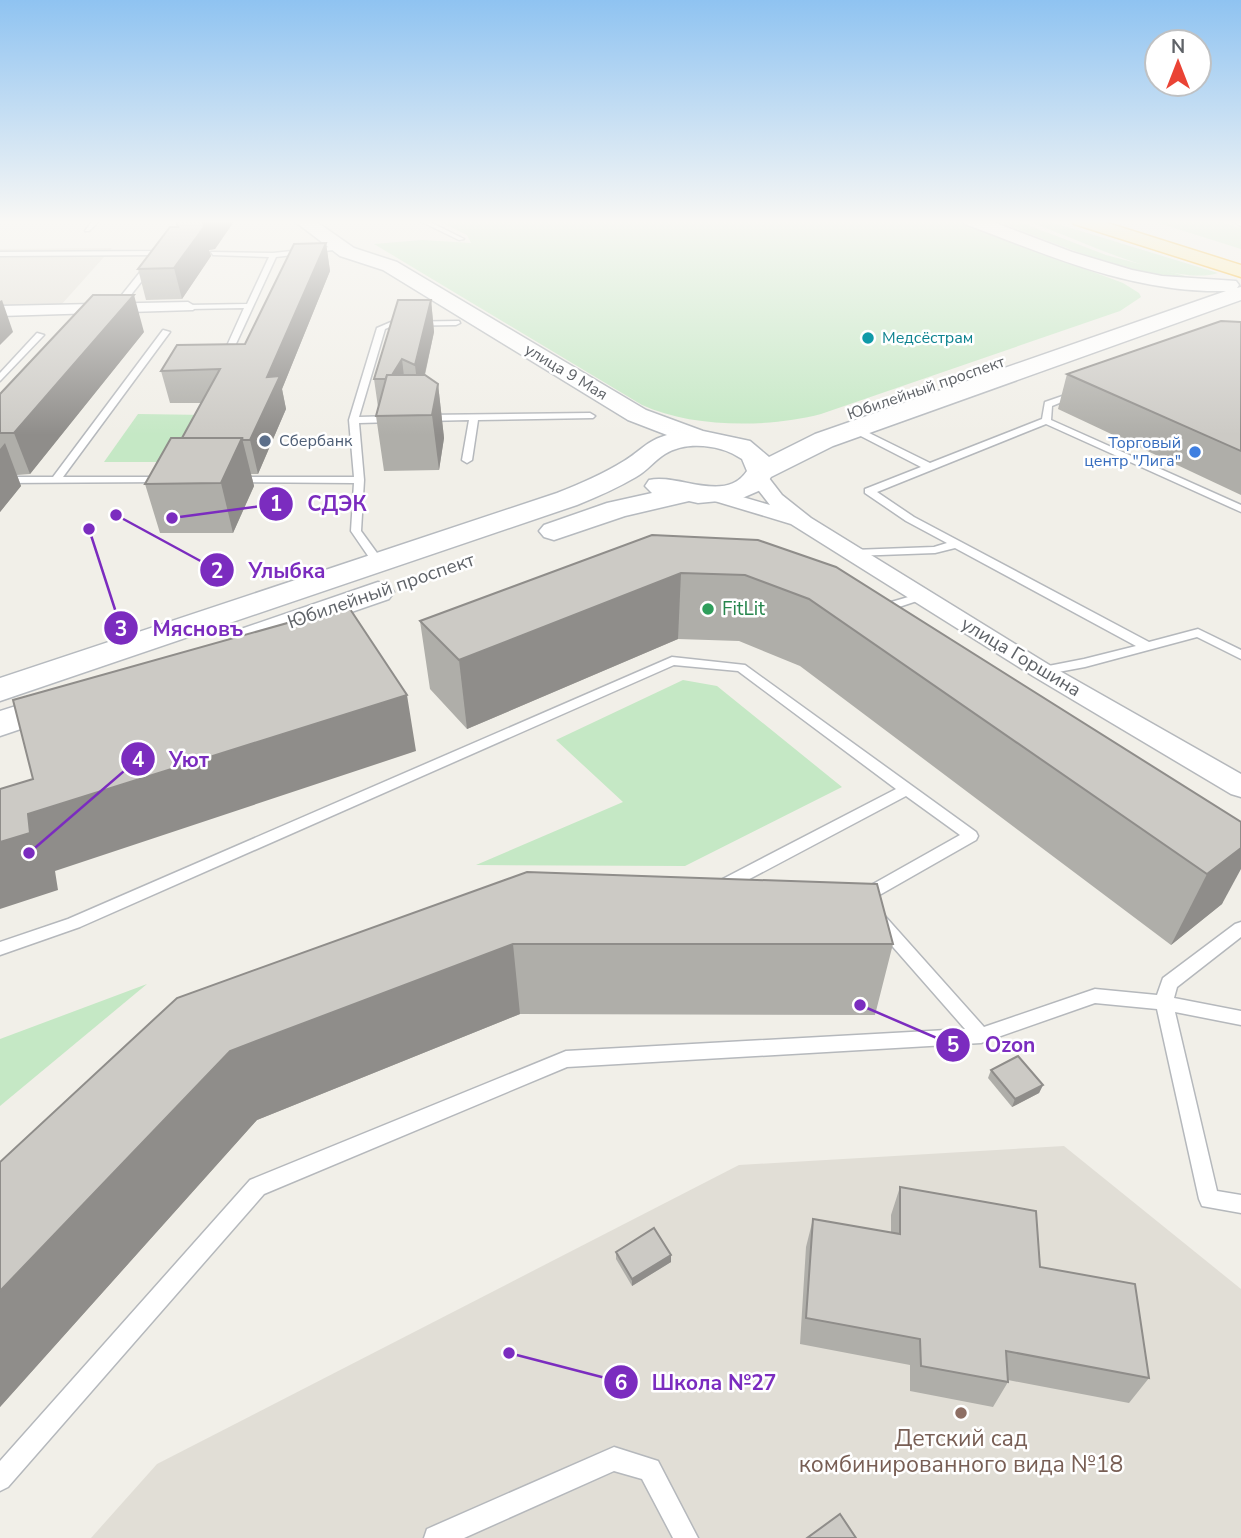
<svg xmlns="http://www.w3.org/2000/svg" width="1241" height="1538" font-family="'Nunito Sans',sans-serif">
  <rect width="100%" height="100%" fill="#f1efe8"/>
  <g fill="#e1ded6">
    <path d="M112,248L61,305L0,306V249Z"/>
    <path d="M1064,1146L1241,1289V1538H91L157,1464L739,1165Z"/>
  </g>
  <g fill="#c5e8c5">
    <path d="M436,220H953L1123,283L1139,293L1141,297L1120,311L821,414C768,428 692,428 642,405L374,244L422,240L471,243L467,235Z"/>
    <path d="M993,220H1015L1106,255L1193,278C1133,279 1052,241 993,220Z"/>
    <path d="M1023,220H1045L1218,273C1171,288 1070,234 1023,220Z"/>
    <path d="M1149,220H1214L1241,228V249Z"/>
    <path d="M138,414L208,415L178,462H104Z"/>
    <path d="M683,680L717,686L842,787L685,866L476,865L623,802L556,740Z"/>
    <path d="M147,984L0,1106V1039Z"/>
  </g>
  <g fill="none" stroke-linecap="round" stroke-linejoin="round">
    <g stroke="#b5b8bc" stroke-width="3">
      <g id="service">
        <path d="M93,220H100L89,231H85Z"/>
        <path d="M182,220H188L160,255L0,256V252L158,251Z"/>
        <path d="M418,220H426L464,239L459,240Z"/>
        <path d="M339,246L341,249L276,257L228,361L221,359L244,308L188,309L184,307L188,305L247,304L269,257L213,255L211,252L273,253Z"/>
        <path d="M149,261L156,263L119,310H113V306Z"/>
        <path d="M459,321L460,323L456,325L392,326L385,329L359,417L395,416L400,419L395,422L359,423L364,480L361,531L385,564L383,566H375L351,531L354,483L230,482V478L234,477H354L349,420L377,328L391,322Z"/>
        <path d="M163,330L170,332L63,477H165L169,478V482L0,483V477H53Z"/>
        <path d="M37,333L44,335L0,381V373Z"/>
        <path d="M1074,392L1081,394L1052,406L1051,420L1241,505V512L1046,424L877,492L914,517L1149,642L1198,629L1241,650V659L1197,637L1085,667L1042,675L1038,674L1036,671L1038,668L1084,659L1136,646L955,548L935,553L853,556L847,553L853,550L934,547L947,543L906,521L865,493V489L921,467L851,431V427H857L930,463L1042,419L1045,402Z"/>
        <path d="M590,413L595,416L593,418L478,420L472,460L467,463L462,460L469,420L425,421L420,418L425,415Z"/>
        <path d="M922,593L926,594V598L878,614L872,610L874,607Z"/>
        <path d="M672,657L745,665L976,832L978,836L976,840L869,901H857L855,897L857,893L960,835L906,796L725,892H713L711,888L713,884L896,789L738,671L674,665L80,927L0,955V942L68,919Z"/>
        <path d="M878,913L884,915L984,1027L1095,989L1157,995L1163,978L1235,924L1241,922V937L1177,987L1174,998L1241,1011V1025L1175,1012L1217,1191L1241,1195V1213L1202,1206L1199,1199L1157,1009L1095,1003L981,1043L567,1067L264,1194L8,1487L0,1491V1461L250,1180L566,1051L965,1029L872,923L870,919L872,915Z"/>
        <path d="M614,1447L658,1461L698,1538H673L642,1479L614,1471L464,1538H424L427,1529Z"/>
      </g>
    </g>
    <g stroke="#b5b8bc" stroke-width="3">
      <g id="minor">
        <path d="M188,302L196,307L193,310L0,316V306Z"/>
        <path d="M758,471L765,473L782,495L811,518L1051,666L1241,774V797L1231,794L1033,676L791,524L708,499L705,495L708,491L715,489L770,505L748,477L751,473Z"/>
      </g>
    </g>
    <g stroke="#b6babf" stroke-width="3">
      <g id="secondary">
        <path d="M293,220H314L354,248L397,262L646,410L703,431L750,441L769,457L815,434L1226,291C1133,293 1050,256 965,224L962,220H988L1072,252L1132,270L1162,276L1236,281L1239,285L1237,288L1241,287V300L833,446L771,477L763,489L740,499L698,503L689,501L625,516L554,540L544,537L539,531L544,525L607,503L652,493L645,486L649,480C678,473 725,504 747,471L742,459C722,445 687,440 665,454C655,460 647,471 636,477C617,488 597,497 577,505L0,701V678L557,493C580,484 603,474 624,461C641,451 646,441 667,435L628,420L383,270L340,256Z"/>
        <path d="M1230,220H1241V226Z"/>
        <path d="M378,582L389,585L394,592L389,599L253,646L241,643L236,636L241,629Z"/>
        <path d="M67,690L80,693L85,701L80,709L0,736V711Z"/>
      </g>
    </g>
    <g stroke="#f9ab00" stroke-width="3">
      <path id="trunk" d="M1071,220H1098L1241,265V277L1074,224Z"/>
    </g>
    <use href="#service" fill="#fff" fill-rule="evenodd"/>
    <use href="#minor" fill="#fff" fill-rule="evenodd"/>
    <use href="#secondary" fill="#fff" fill-rule="evenodd"/>
    <use href="#trunk" fill="#feeaa1" fill-rule="evenodd"/>
  </g>
  <g fill="#afaea9">
    <path d="M176,220H235L215,249L209,250L211,256L182,299L146,300L138,269L177,227Z"/>
    <path d="M326,243L330,271L282,389L286,409L258,474H251L254,486L233,533H160L145,484L182,438L202,403H170L161,371L245,344Z"/>
    <path d="M431,300L434,332L425,375L438,384L444,438L439,470L384,471L376,416L378,407L374,379Z"/>
    <path d="M1241,322V495L1058,409L1067,374Z"/>
    <path d="M144,332L30,474L17,475L21,486L0,512V394Z"/>
    <path d="M758,540L1241,822L1222,904L1171,945L800,666L739,641L678,639L467,729L430,689L420,621Z"/>
    <path d="M527,872L893,944L875,1015L520,1014L257,1120L0,1407V1162Z"/>
    <path d="M991,1070L1043,1085L1039,1093L1012,1107L988,1078Z"/>
    <path d="M900,1187L1040,1267L1149,1378L1129,1403L1008,1380V1382L993,1407L910,1391V1365L800,1344L806,1247L813,1219L891,1233V1215Z"/>
    <path d="M616,1252L671,1262L632,1286L616,1259Z"/>
  </g>
  <g fill="#8f8d8a">
    <path d="M209,220H235L215,249L209,250L211,256L182,299L174,268L203,221Z"/>
    <path d="M326,243L330,271L282,389L286,409L258,474L250,440L267,377Z"/>
    <path d="M134,295L144,332L30,474L14,433Z"/>
    <path d="M2,300L13,332L0,345V301Z"/>
    <path d="M431,300L434,332L419,400L415,365Z"/>
    <path d="M402,359L406,394L389,379Z"/>
    <path d="M438,384L444,438L439,470L432,415Z"/>
    <path d="M242,438L254,486L233,533L221,483Z"/>
    <path d="M5,443L21,486L0,512V449Z"/>
    <path d="M681,573L678,639L467,729L459,660Z"/>
    <path d="M407,695L416,751L55,871L58,890L0,909V842L28,814Z"/>
    <path d="M1241,848V869L1222,904L1171,945L1207,874Z"/>
    <path d="M513,944L520,1014L257,1120L0,1407V1291L230,1051Z"/>
    <path d="M1043,1085L1039,1093L1012,1107L1015,1099Z"/>
    <path d="M671,1255V1262L632,1286V1279Z"/>
  </g>
  <g fill="#cccac5" stroke="#8f8d8a" stroke-width="2">
    <path d="M176,220H209L203,221L204,227L174,268L138,269L170,227H178Z"/>
    <path d="M326,243L267,377L280,376L250,440H243L242,438H182L220,369L161,371L177,345L245,344L294,244Z"/>
    <path d="M93,295H134L14,433H0V394Z"/>
    <path d="M398,300H431L415,365L402,359L392,375H387L386,379H374Z"/>
    <path d="M1221,321L1241,322V451L1067,374Z"/>
    <path d="M387,375H425L438,384L432,415L376,416Z"/>
    <path d="M171,438H242L221,483L145,484Z"/>
    <path d="M652,535L758,540L836,567L1241,822V848L1207,874L809,599L745,575L681,573L459,660L420,621Z"/>
    <path d="M348,606L407,695L28,814L30,833L0,842V789L33,779L13,700Z"/>
    <path d="M527,872L877,884L893,944H513L230,1051L0,1291V1162L177,998Z"/>
    <path d="M1018,1056L1043,1085L1015,1099L991,1070Z"/>
    <path d="M900,1187L1036,1211L1040,1267L1135,1284L1149,1378L1006,1351L1008,1382L921,1366L920,1339L806,1318L813,1219L900,1234Z"/>
    <path d="M654,1228L671,1255L632,1279L616,1252Z"/>
    <path d="M840,1514L856,1538H807Z"/>
  </g>
  <linearGradient id="sky" x2="0" y2="1"><stop stop-color="#8fc3f1"/><stop offset="0.51" stop-color="#f9f8f5"/><stop offset="1" stop-color="#f9f8f5" stop-opacity="0"/></linearGradient>
  <rect width="1241" height="435" fill="url(#sky)"/>
  <circle fill="#0f9aa8" stroke="#fff" stroke-width="2.5" cx="868" cy="338" r="7"/>
  <circle fill="#5c6f8a" stroke="#fff" stroke-width="2.5" cx="265" cy="441" r="7"/>
  <circle fill="#3f7fe0" stroke="#fff" stroke-width="2.5" cx="1195" cy="452" r="7"/>
  <circle fill="#2e9e5b" stroke="#fff" stroke-width="2.5" cx="708" cy="609" r="7"/>
  <circle fill="#8d6e63" stroke="#fff" stroke-width="2.5" cx="961" cy="1413" r="7"/>
  <g text-anchor="middle" dominant-baseline="central" stroke-width="5" stroke-linejoin="round" paint-order="stroke">
    <g font-size="16" fill="#0d838f" stroke="#fff" text-anchor="start">
      <text x="882" y="338">Медсёстрам</text>
    </g>
    <g font-size="16" fill="#5f6368" stroke="#fff">
      <text transform="translate(566 372) rotate(31)">улица 9 Мая</text>
      <text transform="translate(926 388) rotate(-19)">Юбилейный проспект</text>
    </g>
    <g font-size="16" fill="#4e5e75" stroke="#fff" text-anchor="start">
      <text x="279" y="441">Сбербанк</text>
    </g>
    <g font-size="16" fill="#366cbe" stroke="#fff" text-anchor="end">
      <text x="1181" y="443">Торговый<tspan x="1181" dy="18">центр "Лига"</tspan></text>
    </g>
    <g font-size="19" fill="#5f6368" stroke="#fff">
      <text transform="translate(381 591) rotate(-19)">Юбилейный проспект</text>
      <text transform="translate(1021 657) rotate(31)">улица Горшина</text>
    </g>
    <g font-size="19" fill="#27864d" stroke="#fff" text-anchor="start">
      <text x="722" y="609">FitLit</text>
    </g>
    <g font-size="23" fill="#785e54" stroke="#fff">
      <text x="961" y="1438">Детский сад<tspan x="961" dy="26">комбинированного вида №18</tspan></text>
    </g>
  </g>
  <path fill="none" stroke="#7b2cbf" stroke-width="2.5" d="M172 518L276 504M116 515L217 570M89 529L121 628M29 853L138 759M860 1005L953 1045M509 1353L621 1382"/>
  <g fill="#7b2cbf" stroke="#fff" stroke-width="2.5">
    <circle cx="172" cy="518" r="7"/>
    <circle cx="116" cy="515" r="7"/>
    <circle cx="89" cy="529" r="7"/>
    <circle cx="29" cy="853" r="7"/>
    <circle cx="860" cy="1005" r="7"/>
    <circle cx="509" cy="1353" r="7"/>
    <circle cx="276" cy="504" r="18"/>
    <circle cx="217" cy="570" r="18"/>
    <circle cx="121" cy="628" r="18"/>
    <circle cx="138" cy="759" r="18"/>
    <circle cx="953" cy="1045" r="18"/>
    <circle cx="621" cy="1382" r="18"/>
  </g>
  <g font-size="21" text-anchor="middle" font-weight="bold" fill="#fff">
    <text x="276" y="511">1</text>
    <text x="217" y="578">2</text>
    <text x="121" y="636">3</text>
    <text x="138" y="767">4</text>
    <text x="953" y="1052">5</text>
    <text x="621" y="1390">6</text>
  </g>
  <g font-size="21" text-anchor="middle" font-weight="bold" fill="#7b2cbf" stroke="#fff" stroke-width="5" stroke-linejoin="round" paint-order="stroke">
    <text x="337" y="511">СДЭК</text>
    <text x="287" y="578">Улыбка</text>
    <text x="198" y="636">Мясновъ</text>
    <text x="189" y="767">Уют</text>
    <text x="1010" y="1052">Ozon</text>
    <text x="714" y="1390">Школа №27</text>
  </g>
  <g transform="translate(1178 63)"><circle r="33" fill="#ffffff" stroke="#bfc1c3" stroke-width="2"/>
  <path d="M0-5L12 26L0 18L-12 26Z" fill="#ea4335"/>
  <text y="-10" font-size="19" font-weight="bold" text-anchor="middle" fill="#5f6368">N</text>
  </g>
</svg>
